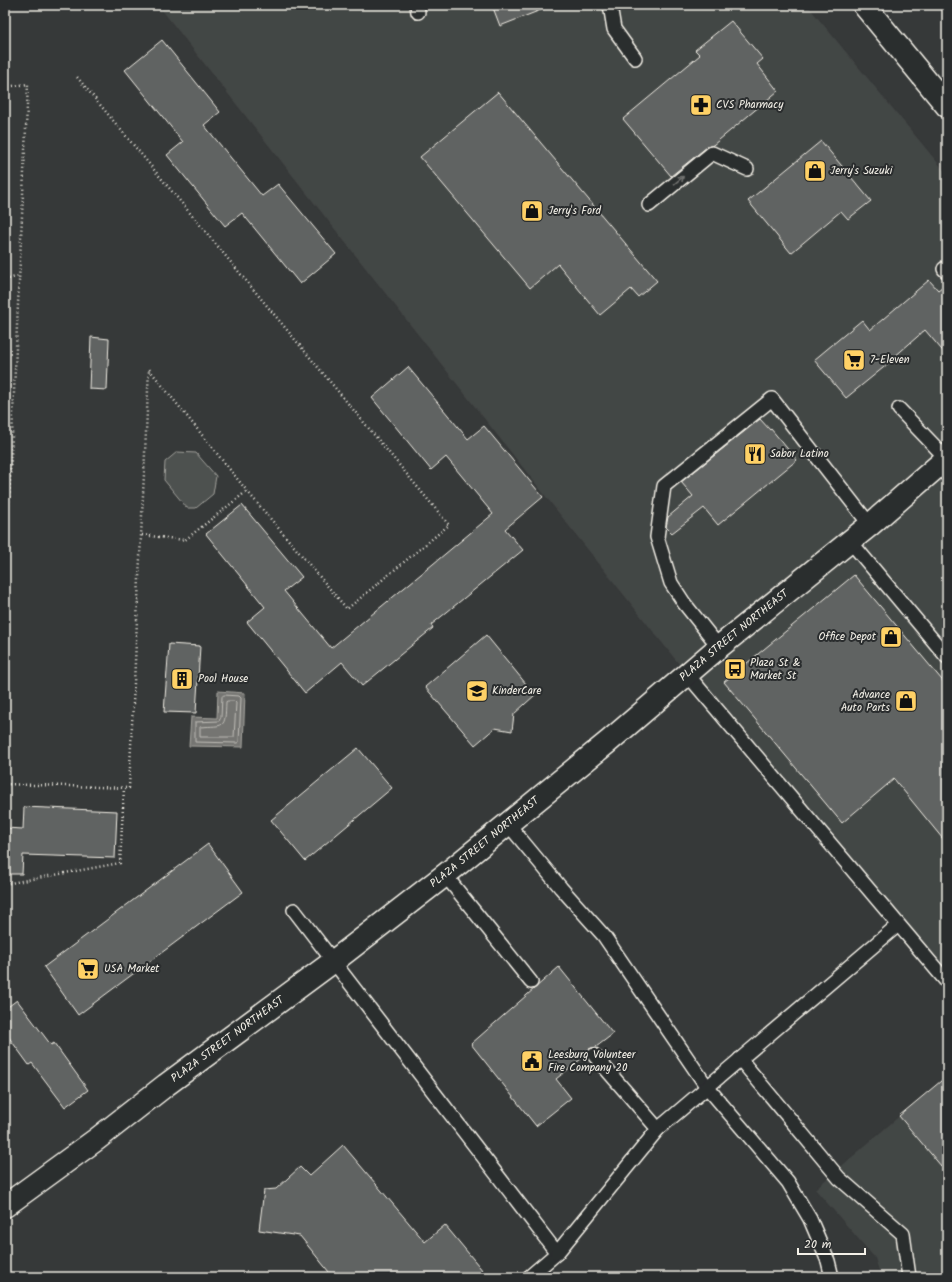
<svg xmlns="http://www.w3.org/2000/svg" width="952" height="1282" font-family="Kalam,sans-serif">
  <rect width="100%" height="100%" fill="#363939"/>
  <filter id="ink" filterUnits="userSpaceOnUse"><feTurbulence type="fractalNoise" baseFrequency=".025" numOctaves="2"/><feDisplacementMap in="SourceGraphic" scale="8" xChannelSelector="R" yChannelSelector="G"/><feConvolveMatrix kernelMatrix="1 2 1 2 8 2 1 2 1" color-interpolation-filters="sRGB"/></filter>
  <g filter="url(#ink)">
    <g fill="#434645">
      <path d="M158,5H807L947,174V981L687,674L573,531Z"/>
      <path d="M947,1075V1277H881L875,1258L815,1189Z"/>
    </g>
    <path fill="#4e514f" stroke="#a1a19c" d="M177,452L196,453L216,476L213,494L196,508H187L164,480L165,462Z"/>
    <path fill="#757572" stroke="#a8a7a1" d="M218,691L245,693L243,747L189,746L191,717L217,718Z"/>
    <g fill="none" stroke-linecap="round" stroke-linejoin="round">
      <g stroke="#c1bfb9" stroke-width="1">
        <path d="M224,695L239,696L241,698L239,742L237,743L195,742V722L219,721L221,717L222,697Z"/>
        <path d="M228,701H234L236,703L234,737H200V727C225,725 225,730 226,702Z"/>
      </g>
    </g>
    <g fill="#616362" stroke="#f4f1e8">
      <path d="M492,5H551V6L500,26Z"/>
      <path d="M731,21L763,59L757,64L778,91L713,145L707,147L671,176L623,119L700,55L695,50Z"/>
      <path d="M162,40L220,112L204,125L262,196L278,184L336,254L300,284L242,213L225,226L167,155L183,142L125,70Z"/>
      <path d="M498,92L657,281L638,297L631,289L600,315L558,264L530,288L420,157Z"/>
      <path d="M821,141L871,201L848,219L841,211L791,253L748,201Z"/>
      <path d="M929,280L938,290L947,283V356L925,330L893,358L894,359L846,398L814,360L862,320L870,330Z"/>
      <path d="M91,337L109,339L107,390L89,389Z"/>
      <path d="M408,367L468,439L484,426L543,497L505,529L523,550L431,625L433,628L362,686L342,662L305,693L247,622L265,607L206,534L242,505L302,577L284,591L331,648L421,574L493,514L446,457L431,470L372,398Z"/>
      <path d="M760,419L770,430L771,429L797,460L718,525L704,508L672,533L666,527L668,517L693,496L681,482Z"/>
      <path d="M854,575L947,686V844L894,779L842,823L724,682Z"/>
      <path d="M486,635L535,695L514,714L512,731L495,728L475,745L425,687Z"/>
      <path d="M169,644L200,646L196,713L164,712Z"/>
      <path d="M358,748L392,788L305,861L271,820Z"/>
      <path d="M24,807L117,811L115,858L23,855L22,874H5V828L23,829Z"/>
      <path d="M208,844L243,892L78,1015L44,967Z"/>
      <path d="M559,967L613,1034L596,1047L589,1049L586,1055L556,1079L571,1098L536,1126L471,1044Z"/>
      <path d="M17,1000L51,1045L54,1043L88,1090L65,1107L32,1063L29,1065L5,1032V1009Z"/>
      <path d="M947,1076V1173L899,1116Z"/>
      <path d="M343,1145L425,1242L445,1225L488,1277H333L300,1236L259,1230L264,1190L276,1189L300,1167L309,1176Z"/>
    </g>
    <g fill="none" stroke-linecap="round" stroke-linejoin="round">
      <g stroke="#f4f1e8" stroke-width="16">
        <g id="lane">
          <path d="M417,5L418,12"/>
          <path d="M610,5L614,29L635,58"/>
          <path d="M649,205L712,153L747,169"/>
          <path d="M947,267L944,269L947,272"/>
          <path d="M899,409L947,459"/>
          <path d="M850,541L947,657"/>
          <path d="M719,647L684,603L671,583L657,537L664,486L772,399L870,525"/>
          <path d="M687,674L947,982"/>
          <path d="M508,824L561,888L604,936L707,1087L788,1182L810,1219L828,1261L832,1277"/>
          <path d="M445,875L531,982"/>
          <path d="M294,910L557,1253L529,1277"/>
          <path d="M740,1059L839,1178L903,1234L909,1277"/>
          <path d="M658,1129L898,925"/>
          <path d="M557,1253L658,1129L594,1055"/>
        </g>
      </g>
      <g stroke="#f4f1e8" stroke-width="25">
        <g id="secondary">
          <path id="s1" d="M5,1206L97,1139L166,1085L334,961L445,875L608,742L719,647L870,525L947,458"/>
        </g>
      </g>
      <g stroke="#f4f1e8" stroke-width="25">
        <path id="primary" d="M864,5L947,106"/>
      </g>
      <g stroke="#f4f1e8" stroke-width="2.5" stroke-dasharray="1 3" stroke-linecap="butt">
        <path d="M5,87L28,84L5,590"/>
        <path d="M5,280L19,276"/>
        <path d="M142,535L185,540L247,491"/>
        <path d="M5,784L129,788L149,369L247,491L347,609L449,525L77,77"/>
        <path d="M5,884L120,863L124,788"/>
      </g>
      <use href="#lane" stroke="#2a2d2e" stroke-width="13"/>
      <use href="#secondary" stroke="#2a2d2e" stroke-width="22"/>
      <use href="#primary" stroke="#2a2d2e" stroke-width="22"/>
    </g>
    <defs><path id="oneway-shaft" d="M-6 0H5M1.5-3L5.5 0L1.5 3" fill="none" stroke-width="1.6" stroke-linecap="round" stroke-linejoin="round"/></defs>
    <use stroke="#71726f" href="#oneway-shaft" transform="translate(679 180) rotate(-40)"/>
  </g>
  <defs>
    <g id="pharmacy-square" transform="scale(1.15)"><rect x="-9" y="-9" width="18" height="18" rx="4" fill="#ffd166" stroke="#2a2d2e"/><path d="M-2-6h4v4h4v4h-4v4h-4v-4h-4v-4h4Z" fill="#111"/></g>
    <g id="shop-square" transform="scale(1.15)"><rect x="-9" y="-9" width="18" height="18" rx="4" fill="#ffd166" stroke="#2a2d2e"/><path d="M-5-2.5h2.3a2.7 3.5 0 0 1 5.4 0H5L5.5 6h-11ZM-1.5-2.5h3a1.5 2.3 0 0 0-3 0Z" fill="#111"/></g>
    <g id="supermarket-square" transform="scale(1.15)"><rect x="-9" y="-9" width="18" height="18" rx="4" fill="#ffd166" stroke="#2a2d2e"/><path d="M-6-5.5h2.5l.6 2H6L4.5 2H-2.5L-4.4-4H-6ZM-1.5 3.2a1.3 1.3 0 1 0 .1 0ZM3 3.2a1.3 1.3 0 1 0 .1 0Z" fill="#111"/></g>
    <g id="restaurant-square" transform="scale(1.15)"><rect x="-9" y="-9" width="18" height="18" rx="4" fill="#ffd166" stroke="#2a2d2e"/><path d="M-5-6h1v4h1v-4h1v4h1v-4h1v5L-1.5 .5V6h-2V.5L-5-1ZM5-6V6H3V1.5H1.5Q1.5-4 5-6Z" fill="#111"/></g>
    <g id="bus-square" transform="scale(1.15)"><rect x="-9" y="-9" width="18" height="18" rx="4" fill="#ffd166" stroke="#2a2d2e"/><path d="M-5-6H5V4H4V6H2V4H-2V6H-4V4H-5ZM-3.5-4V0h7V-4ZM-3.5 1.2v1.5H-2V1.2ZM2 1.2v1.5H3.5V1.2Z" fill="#111"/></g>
    <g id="building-square" transform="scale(1.15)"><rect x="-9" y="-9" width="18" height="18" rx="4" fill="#ffd166" stroke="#2a2d2e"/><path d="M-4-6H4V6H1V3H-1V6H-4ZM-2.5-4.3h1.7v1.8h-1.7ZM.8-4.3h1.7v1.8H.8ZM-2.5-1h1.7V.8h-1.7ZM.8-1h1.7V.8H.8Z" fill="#111"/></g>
    <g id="school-square" transform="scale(1.15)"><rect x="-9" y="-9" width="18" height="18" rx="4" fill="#ffd166" stroke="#2a2d2e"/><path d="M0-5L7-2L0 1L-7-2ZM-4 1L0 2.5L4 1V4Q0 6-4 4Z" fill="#111"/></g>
    <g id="civic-square" transform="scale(1.15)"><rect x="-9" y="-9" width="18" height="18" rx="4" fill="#ffd166" stroke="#2a2d2e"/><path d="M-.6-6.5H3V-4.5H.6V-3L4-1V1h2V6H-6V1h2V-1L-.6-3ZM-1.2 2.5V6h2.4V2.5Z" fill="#111"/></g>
  </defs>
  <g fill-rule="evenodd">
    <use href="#pharmacy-square" x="701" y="105"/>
    <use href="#shop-square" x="815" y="171"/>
    <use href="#shop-square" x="532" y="211"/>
    <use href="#supermarket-square" x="854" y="360"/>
    <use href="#restaurant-square" x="755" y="454"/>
    <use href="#shop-square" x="891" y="637"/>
    <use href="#bus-square" x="735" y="669"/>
    <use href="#building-square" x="182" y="679"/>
    <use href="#school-square" x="477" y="691"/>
    <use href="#shop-square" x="906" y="701"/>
    <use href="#supermarket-square" x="88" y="969"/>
    <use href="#civic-square" x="532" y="1061"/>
  </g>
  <g text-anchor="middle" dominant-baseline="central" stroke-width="4" stroke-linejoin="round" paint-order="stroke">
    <g font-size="11" fill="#f4f1e8" stroke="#2a2d2e" text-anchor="start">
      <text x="716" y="105">CVS Pharmacy</text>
      <text x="830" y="171">Jerry's Suzuki</text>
      <text x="548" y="211">Jerry's Ford</text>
      <text x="870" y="360">7-Eleven</text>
      <text x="770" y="454">Sabor Latino</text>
      <text x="876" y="637" text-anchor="end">Office Depot</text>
      <text x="750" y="663">Plaza St &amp;<tspan x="750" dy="13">Market St</tspan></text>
      <text x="198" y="679">Pool House</text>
      <text x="492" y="691">KinderCare</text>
      <text x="890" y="695" text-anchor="end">Advance<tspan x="890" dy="13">Auto Parts</tspan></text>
      <text x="104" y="969">USA Market</text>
      <text x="548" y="1055">Leesburg Volunteer<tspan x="548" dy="13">Fire Company 20</tspan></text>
    </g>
    <g font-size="11" fill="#f4f1e8" stroke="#2a2d2e">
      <text stroke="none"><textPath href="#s1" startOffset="926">PLAZA STREET NORTHEAST</textPath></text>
      <text stroke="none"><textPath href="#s1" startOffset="602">PLAZA STREET NORTHEAST</textPath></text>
      <text stroke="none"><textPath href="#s1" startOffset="278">PLAZA STREET NORTHEAST</textPath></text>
    </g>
  </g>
  <rect width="952" height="1282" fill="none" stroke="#2a2d2e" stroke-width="20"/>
  <rect x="10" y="10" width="932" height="1262" fill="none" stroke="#f4f1e8" stroke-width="1.5" filter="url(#ink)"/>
  <path d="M798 1248v6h67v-6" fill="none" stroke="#f4f1e8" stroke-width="2"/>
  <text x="804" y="1248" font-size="12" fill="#f4f1e8" stroke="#2a2d2e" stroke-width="3" paint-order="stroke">20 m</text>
</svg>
